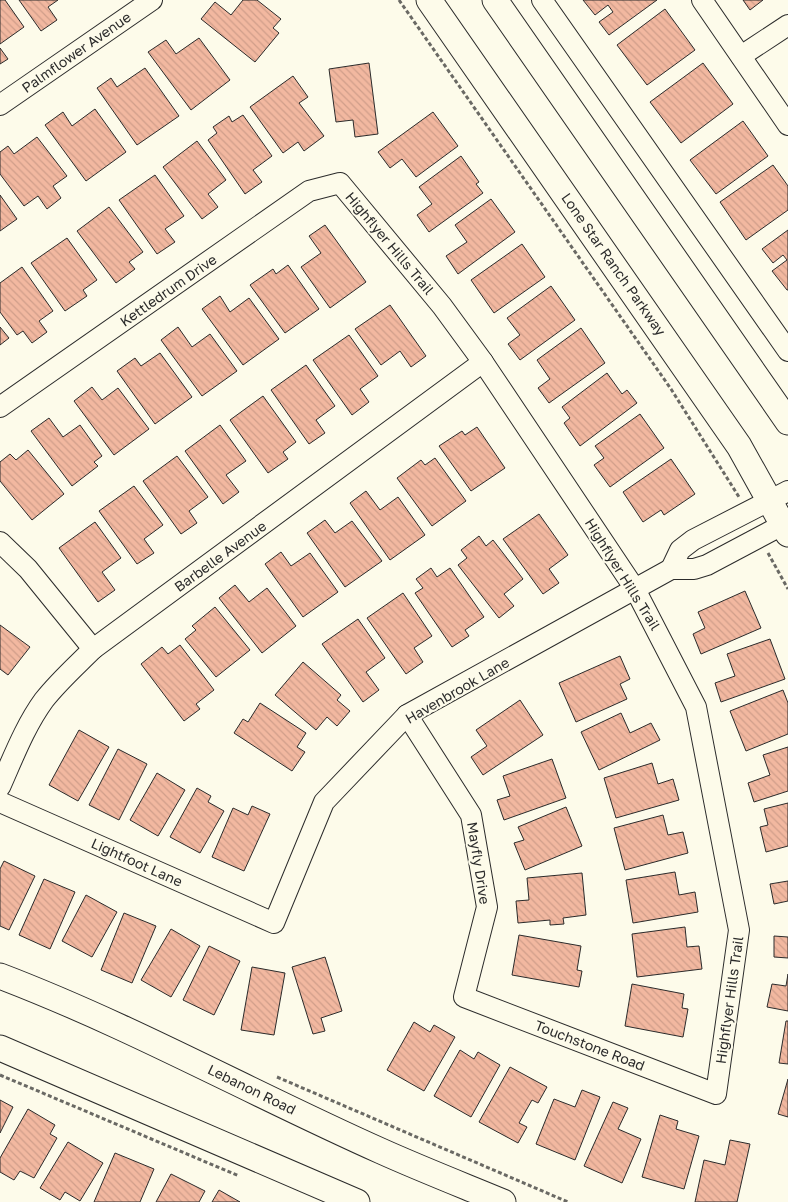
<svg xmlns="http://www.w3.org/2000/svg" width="788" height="1202" font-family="'Golos Text',sans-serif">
  <defs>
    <pattern id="building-back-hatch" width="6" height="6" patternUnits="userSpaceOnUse" patternTransform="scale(1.25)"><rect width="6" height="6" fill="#f2b8a0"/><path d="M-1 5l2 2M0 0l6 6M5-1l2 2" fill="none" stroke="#d09e8a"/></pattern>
  </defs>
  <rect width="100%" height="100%" fill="#fdfbea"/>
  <g fill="url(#building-back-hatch)" stroke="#2b2b2b">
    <path d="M0,0H5L24,27L0,44Z"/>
    <path d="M19,0H58L48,7L57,20L41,31Z"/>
    <path d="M243,0H257L281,19L273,28L279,33L255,62L201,19L215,2L231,15Z"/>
    <path d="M583,0H657L609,35L599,22L613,12L608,5L595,15Z"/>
    <path d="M743,0H763L750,10Z"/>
    <path d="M665,9L695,50L647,85L617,45Z"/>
    <path d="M199,38L230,80L191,110L148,52L166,40L176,54Z"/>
    <path d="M0,48L8,59L0,64Z"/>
    <path d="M369,63L378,134L355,137L353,120L336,122L329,69Z"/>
    <path d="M703,63L733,104L681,143L650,102Z"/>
    <path d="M145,68L179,116L137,145L97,88L111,78L117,87Z"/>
    <path d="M293,76L308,97L299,103L324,136L304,151L298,142L283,153L250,107Z"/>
    <path d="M95,109L126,152L86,181L45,125L63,112L72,126Z"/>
    <path d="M433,112L458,146L416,177L402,159L390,168L378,152Z"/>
    <path d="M243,115L272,156L253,170L262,182L245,194L208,140L217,133L213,127L229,116L232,122Z"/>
    <path d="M743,121L768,156L716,194L690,160Z"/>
    <path d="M37,137L67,176L53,186L61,198L47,209L38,196L24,206L0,174V152L8,146L14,154Z"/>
    <path d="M197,141L226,180L208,194L218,207L202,219L163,167Z"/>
    <path d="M461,156L479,182L476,184L483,193L429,232L417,215L432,204L419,187Z"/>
    <path d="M773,165L788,186V210L746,240L720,202Z"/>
    <path d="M155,175L184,216L165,229L175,242L157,254L119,200Z"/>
    <path d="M0,195L17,219L0,231Z"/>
    <path d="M491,199L515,232L458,274L446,256L467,242L455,225Z"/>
    <path d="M109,207L143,252L129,262L135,269L116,283L77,231Z"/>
    <path d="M325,225L366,282L330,308L301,267L321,253L309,236Z"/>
    <path d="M788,230V290H787L772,271L787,260L783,255L773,263L762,249Z"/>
    <path d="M67,238L97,280L83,290L87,296L65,311L31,263Z"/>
    <path d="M522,244L545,277L494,313L471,280Z"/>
    <path d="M288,265L319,309L285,333L250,285L273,269L276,274Z"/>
    <path d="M22,267L53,311L39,321L47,332L32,343L23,331L17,335L0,312V283Z"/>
    <path d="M551,286L575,320L520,360L508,344L520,335L507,318Z"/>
    <path d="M220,296L230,312L249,298L279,339L243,365L202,309Z"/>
    <path d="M390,305L426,356L411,367L400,351L381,365L355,329Z"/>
    <path d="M0,327L9,338L0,345Z"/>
    <path d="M178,327L192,347L210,334L237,371L202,396L161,340Z"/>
    <path d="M581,328L605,363L549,403L538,388L550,379L537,360Z"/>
    <path d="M349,335L378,376L360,389L369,402L352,415L313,360Z"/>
    <path d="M160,353L192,397L155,424L117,371L135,358L141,366Z"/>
    <path d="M306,365L335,406L316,420L325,433L309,444L271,390Z"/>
    <path d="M607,373L622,394L627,390L637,403L580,446L564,423L570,418L562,407Z"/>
    <path d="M92,387L102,400L118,388L149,429L114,455L74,401Z"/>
    <path d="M263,396L296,442L283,452L288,459L268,473L230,420Z"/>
    <path d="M640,414L664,448L610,487L594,465L604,458L595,446Z"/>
    <path d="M49,418L63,437L80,425L102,456L94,462L98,466L72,486L31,431Z"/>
    <path d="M220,425L246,461L226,475L239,492L223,504L185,451Z"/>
    <path d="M477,427L505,468L471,491L439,446L462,431L465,435Z"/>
    <path d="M28,450L64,494L32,520L0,481V462L10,454L16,460Z"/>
    <path d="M177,456L208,497L189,511L197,523L181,534L143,481Z"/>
    <path d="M435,458L466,501L432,526L397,478L421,460L425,465Z"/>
    <path d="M671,459L695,494L664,515L661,510L643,522L623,492Z"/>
    <path d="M134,486L163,525L144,539L154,553L137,564L99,511Z"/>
    <path d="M366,491L380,510L398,497L425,535L390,560L350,503Z"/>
    <path d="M539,514L568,555L549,569L559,583L543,594L503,539Z"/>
    <path d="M325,520L335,533L352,521L382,561L345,587L307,533Z"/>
    <path d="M95,522L121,558L102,572L115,590L98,602L59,548Z"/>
    <path d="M479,536L486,546L493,540L523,579L504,594L514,606L499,618L458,565L467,558L461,550Z"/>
    <path d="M281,552L291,566L310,553L338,592L303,617L265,564Z"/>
    <path d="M431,568L437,577L450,568L484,617L465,630L469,636L452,647L415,593L423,588L416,579Z"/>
    <path d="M235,585L249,602L267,588L296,626L262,653L219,598Z"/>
    <path d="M745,591L761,628L701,654L693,634L705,628L698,612Z"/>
    <path d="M403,593L432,636L414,648L423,662L406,674L367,618Z"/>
    <path d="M215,607L250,650L216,677L185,639L196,630L192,626Z"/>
    <path d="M358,619L385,658L366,672L379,690L363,702L322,644Z"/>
    <path d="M0,625L30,647L8,675L0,669Z"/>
    <path d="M770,639L785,679L721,702L715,683L735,676L727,654Z"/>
    <path d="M180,645L214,690L196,704L200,709L184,721L141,664L162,647L168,654Z"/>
    <path d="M620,656L630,679L620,684L627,699L576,722L559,683Z"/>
    <path d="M303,662L341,695L337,700L350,711L337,726L327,717L316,730L275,695Z"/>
    <path d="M783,690L788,703V734L746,751L730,711Z"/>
    <path d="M520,700L543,735L483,775L471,757L487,746L476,730Z"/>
    <path d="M260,703L306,733L297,747L305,752L292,771L234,733L243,719L248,722Z"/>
    <path d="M621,713L630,733L651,723L660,740L599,770L581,732Z"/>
    <path d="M79,730L109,747L78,801L49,785Z"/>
    <path d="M788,747V791L754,802L748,783L770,775L763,755Z"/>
    <path d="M118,749L147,764L119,820L89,805Z"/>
    <path d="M552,759L566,798L504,820L497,800L510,796L503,776Z"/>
    <path d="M652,763L658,784L673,779L679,800L616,818L604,778Z"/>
    <path d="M157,773L185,790L158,836L130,820Z"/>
    <path d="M197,788L211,796L208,802L224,811L200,853L170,837Z"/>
    <path d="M788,803V846L766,852L760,827L768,825L764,809Z"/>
    <path d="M252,806L270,814L244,871L212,857L233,808L248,815Z"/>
    <path d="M566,807L582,846L525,870L514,843L524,840L518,827Z"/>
    <path d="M663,815L668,835L683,832L688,853L625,870L614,828Z"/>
    <path d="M4,861L35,876L9,930L0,926V869Z"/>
    <path d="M675,872L679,895L695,892L698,912L633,923L626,880Z"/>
    <path d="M582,873L586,915L563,918L564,924L550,925V920L518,923L516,901L529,900L527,878Z"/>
    <path d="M44,879L75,892L50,949L19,935Z"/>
    <path d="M788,881V901L774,904L770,884Z"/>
    <path d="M86,895L117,912L92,957L62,941Z"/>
    <path d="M124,913L156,926L132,983L101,970Z"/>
    <path d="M685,927L687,947L699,946L702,969L637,977L632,934Z"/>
    <path d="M171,929L200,946L171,997L141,980Z"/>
    <path d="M519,935L581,946L577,970L582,971L579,987L512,975Z"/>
    <path d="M774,936L788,937V958L774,957Z"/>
    <path d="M209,946L240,961L214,1015L183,1000Z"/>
    <path d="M325,957L342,1011L321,1018L325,1031L313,1034L292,967Z"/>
    <path d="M252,967L285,973L274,1035L241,1030Z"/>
    <path d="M788,974V1011L767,1007L772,984L786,986Z"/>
    <path d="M632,984L684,994L682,1008L688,1009L683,1037L625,1026Z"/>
    <path d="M786,1021H788V1064L779,1063Z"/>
    <path d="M414,1022L430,1032L434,1025L455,1037L424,1091L387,1070Z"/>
    <path d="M460,1050L474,1059L478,1052L500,1065L471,1117L434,1096Z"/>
    <path d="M510,1067L547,1087L538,1103L532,1100L519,1123L527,1127L518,1143L479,1122Z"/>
    <path d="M788,1079V1117L778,1114Z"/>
    <path d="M582,1090L600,1097L575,1160L536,1144L554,1099L575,1107Z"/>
    <path d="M0,1100L13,1107L0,1133Z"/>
    <path d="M613,1102L628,1108L618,1129L641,1139L622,1183L584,1166Z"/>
    <path d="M28,1109L55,1125L50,1134L57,1138L34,1178L20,1171L14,1180L0,1172V1158Z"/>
    <path d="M660,1115L678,1121L676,1129L699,1136L684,1189L642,1177Z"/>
    <path d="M730,1140L750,1144L737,1202H695L704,1160L725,1165Z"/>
    <path d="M68,1142L103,1163L80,1201L65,1192L60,1200L40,1188Z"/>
    <path d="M115,1153L154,1169L140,1202H94Z"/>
    <path d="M171,1174L205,1191L199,1202H156Z"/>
    <path d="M219,1190L240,1202H212Z"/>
  </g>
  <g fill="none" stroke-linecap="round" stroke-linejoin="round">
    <g stroke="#2b2b2b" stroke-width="22">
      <g id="minor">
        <path d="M542,0L788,351"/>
        <path d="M702,0L788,125"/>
        <path d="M741,56L788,25"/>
        <path d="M0,105L152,0"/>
        <path d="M0,407L309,191L340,183L442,306L483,362L635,589L696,707L739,930L716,1094L464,997L487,907L471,815L407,715"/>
        <path d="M0,542L28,569L93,649"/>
        <path d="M671,569L680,550L693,540L788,491"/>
        <path d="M0,787C13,758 25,726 44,700C59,681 76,666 93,649L483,362"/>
        <path d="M0,802L274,923L324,802L407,715L671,569H694L707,565L788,522"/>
      </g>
    </g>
    <g stroke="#2b2b2b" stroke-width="27">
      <g id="major">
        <path d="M429,0L739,446L788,534"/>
        <path d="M495,0L788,422"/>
        <path d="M0,976C131,1026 253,1094 381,1151C421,1169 462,1185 503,1202"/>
        <path d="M0,1048L357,1202"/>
      </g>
    </g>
    <g stroke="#6a6964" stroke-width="3" stroke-dasharray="4 2.5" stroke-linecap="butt">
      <path d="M399,0L671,389L739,497"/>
      <path d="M768,553L788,589"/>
      <path d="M0,1075L239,1176"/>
      <path d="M277,1077L568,1202"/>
    </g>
    <use href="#minor" stroke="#fdfbea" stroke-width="20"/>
    <use href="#major" stroke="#fdfbea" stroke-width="25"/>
  </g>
  <g text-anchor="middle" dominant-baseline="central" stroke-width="4" stroke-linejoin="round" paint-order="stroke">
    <g font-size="14" fill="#2b2b2b" stroke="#fdfbea">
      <text transform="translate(76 52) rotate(-35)">Palmflower Avenue</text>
      <text transform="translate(390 243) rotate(50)">Highflyer Hills Trail</text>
      <text transform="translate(614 264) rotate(55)">Lone Star Ranch Parkway</text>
      <text transform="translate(168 290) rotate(-35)">Kettledrum Drive</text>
      <text transform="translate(220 556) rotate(-36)">Barbelle Avenue</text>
      <text transform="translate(623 574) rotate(58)">Highflyer Hills Trail</text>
      <text transform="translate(457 690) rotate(-30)">Havenbrook Lane</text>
      <text transform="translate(137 862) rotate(24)">Lightfoot Lane</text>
      <text transform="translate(479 863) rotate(81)">Mayfly Drive</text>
      <text transform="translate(729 1000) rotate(-82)">Highflyer Hills Trail</text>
      <text transform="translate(590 1045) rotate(21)">Touchstone Road</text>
      <text transform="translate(252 1089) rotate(26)">Lebanon Road</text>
    </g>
  </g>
</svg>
